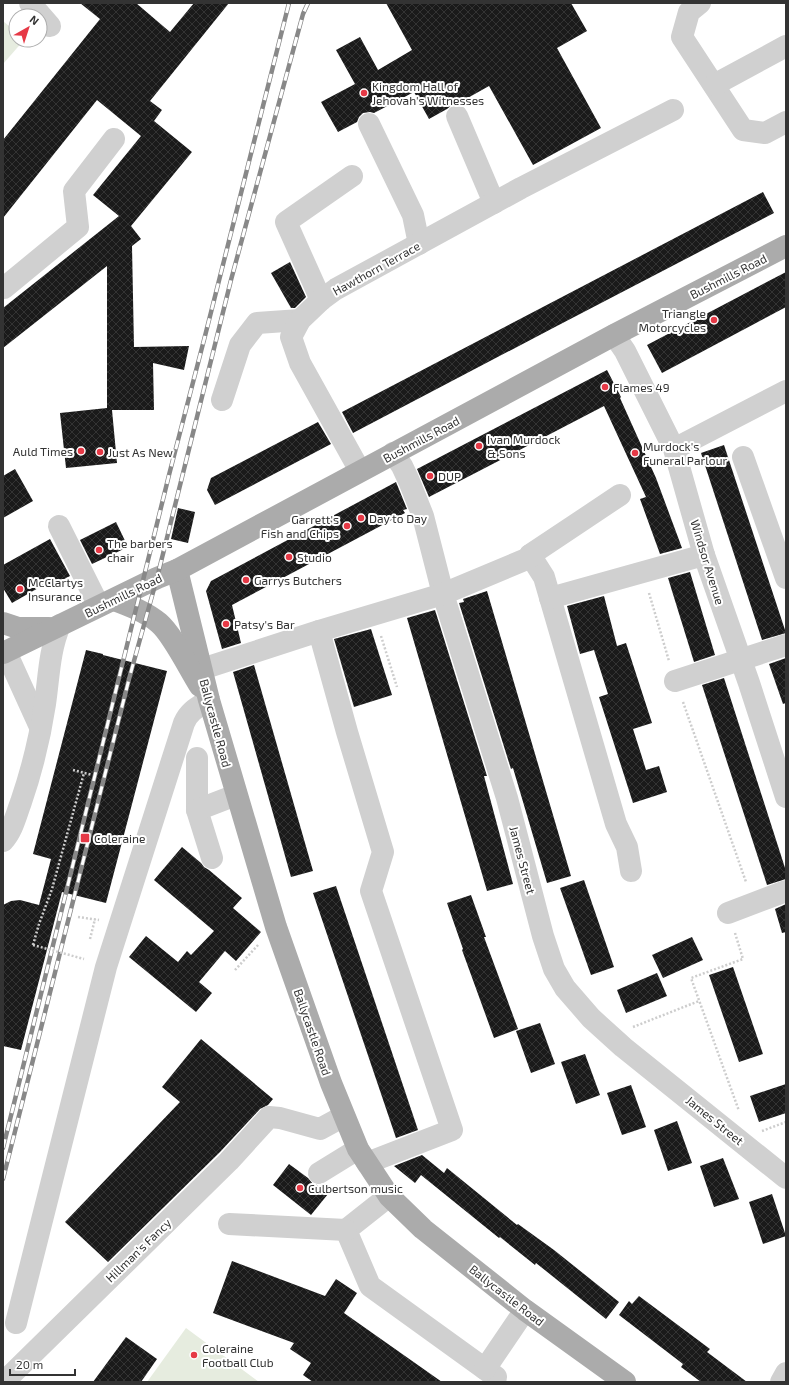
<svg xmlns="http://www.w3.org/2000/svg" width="789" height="1385" font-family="'Exo 2',sans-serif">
  <defs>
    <pattern id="building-cross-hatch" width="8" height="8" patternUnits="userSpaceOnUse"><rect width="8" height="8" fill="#1a1a1a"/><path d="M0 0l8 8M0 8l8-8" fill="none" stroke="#333"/></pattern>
  </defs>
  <rect width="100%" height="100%" fill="#fff"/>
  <g fill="#e6ecdf">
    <path d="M3,21L16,32V40H24L3,64Z"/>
    <path d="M186,1328L259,1382H147Z"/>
  </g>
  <g fill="url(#building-cross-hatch)">
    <path d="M80,3H136L170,32L194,3H229L150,101L162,110L154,121L192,152L131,226L141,239L132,246L134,347L189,346L184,370L153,363L154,410H112L117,463L66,468L60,413L107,408V266L3,348V308L119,216L93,195L141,136L97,100L3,218V140L100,19Z"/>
    <path d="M386,3H571L587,31L557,48L601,128L533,165L489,86L457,104L452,105L447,109L429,119L414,92L374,113L370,112L363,113L359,117L357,122L338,132L321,102L355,84L336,50L360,37L378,70L412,50Z"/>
    <path d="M763,192L774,213L555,327L353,433L342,412Z"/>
    <path d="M290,262L306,297L295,308H291L271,273Z"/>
    <path d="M786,272V307L662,373L647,345Z"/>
    <path d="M607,370L621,397L620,398L656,478L682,548L660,554L640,499L646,497L604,406L429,497L417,469Z"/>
    <path d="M318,422L331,444L215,505L207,490L211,478Z"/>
    <path d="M724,445L786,633L762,640L701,453Z"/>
    <path d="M15,469L33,501L3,518V476Z"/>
    <path d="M396,482L407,509L403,510L405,513L232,605L241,643L222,649L206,591L211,581Z"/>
    <path d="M178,508L195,512L188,543L171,539Z"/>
    <path d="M116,522L128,547L92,564L80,540Z"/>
    <path d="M50,539L70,576L49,587L47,583L12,603L3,588V565Z"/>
    <path d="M690,572L715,655L694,662L668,578Z"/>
    <path d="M487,591L571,876L547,883L513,768L511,769L459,603L464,602L463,599Z"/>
    <path d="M604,596L617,646L626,643L652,723L633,729L641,754L646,770L659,766L667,792L633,803L599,697L608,694L594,650L580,654L567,606Z"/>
    <path d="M435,610L487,776H484L513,884L487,891L407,618Z"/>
    <path d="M371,629L392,695L354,707L334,639Z"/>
    <path d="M86,650L103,654V655L167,671L106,903L62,892L21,1050L3,1046V905L11,901L20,900L39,905L51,859L33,854Z"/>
    <path d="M786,658V703L783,704L769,664Z"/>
    <path d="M254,665L313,871L291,877L233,672Z"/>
    <path d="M724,678L786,871V879L767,885L702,685Z"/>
    <path d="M182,847L201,863L204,867L209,870L242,898L233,908L261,932L236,961L225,951L199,982L212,993L196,1012L129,957L146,936L178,962L187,951L191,955L214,931L154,880Z"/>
    <path d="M584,880L614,967L591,975L560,888Z"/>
    <path d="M336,886L418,1130L396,1138L313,893Z"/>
    <path d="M471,895L486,937H484L518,1029L494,1038L462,950L463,949L447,903Z"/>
    <path d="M786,904V932L782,933L775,909Z"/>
    <path d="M692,937L703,960L663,978L652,955Z"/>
    <path d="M733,967L763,1054L739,1062L709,975Z"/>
    <path d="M657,973L667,996L626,1013L617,990Z"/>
    <path d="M540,1023L555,1064L531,1073L516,1031Z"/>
    <path d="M201,1039L273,1099L268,1105L260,1109L220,1152L108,1262L65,1222L180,1102L162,1087Z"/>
    <path d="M585,1054L600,1095L576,1104L561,1062Z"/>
    <path d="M786,1084V1113L759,1122L750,1096Z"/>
    <path d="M631,1085L646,1127L622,1135L607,1093Z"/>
    <path d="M677,1121L692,1163L668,1171L654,1130Z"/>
    <path d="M422,1155L444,1173L447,1168L517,1225L518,1224L554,1250L619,1302L606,1319L536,1263L535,1265L500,1237L499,1238L421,1175L415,1183L394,1166Z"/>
    <path d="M723,1158L739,1199L714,1207L700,1166Z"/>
    <path d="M289,1164L308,1178L313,1184L317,1185L328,1194L311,1215L273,1185Z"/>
    <path d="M772,1194L786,1236L763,1244L749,1202Z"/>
    <path d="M232,1261L325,1296L336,1279L357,1293L344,1313L442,1382H313L303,1375L311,1363L290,1349L294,1343L213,1313Z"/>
    <path d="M639,1296L710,1349L707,1352L747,1382H701L681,1367L683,1364L619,1315L629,1301L632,1304Z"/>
    <path d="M126,1337L157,1359L141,1382H93Z"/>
  </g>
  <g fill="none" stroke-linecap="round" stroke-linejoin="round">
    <g stroke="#cdcdcd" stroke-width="2.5" stroke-dasharray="2 2" stroke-linecap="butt">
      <path d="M649,593L669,661"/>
      <path d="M381,636L397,687"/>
      <path d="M683,702L746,882"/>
      <path d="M73,770L92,775"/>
      <path d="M78,917L99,920"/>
      <path d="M735,933L743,959L691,978L739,1111"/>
      <path d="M90,939L95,919"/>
      <path d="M33,945L39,924L52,889L84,773"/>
      <path d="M235,970L259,944"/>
      <path d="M633,1027L699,1001"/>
      <path d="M762,1131L786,1122"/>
    </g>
    <g stroke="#d0d0d0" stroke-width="22">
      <path d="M30,3L50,26"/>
      <path d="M700,3L689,12L682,37L743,130L765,133L786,122"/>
      <path d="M714,85L786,46"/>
      <path d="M457,116L494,203"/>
      <path d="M369,124L413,215L419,244"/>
      <path d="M4,288L78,227L74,191L114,139"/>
      <path d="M321,300L286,222L352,176"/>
      <path d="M614,335L625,351L674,449L704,555L749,683L786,797"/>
      <path d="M222,400L240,345L257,323L300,320"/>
      <path d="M674,449L786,391"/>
      <path d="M393,453L402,466L409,481L423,516L443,594L507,798L543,936L554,969L565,988L591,1018L623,1047L786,1178"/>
      <path d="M743,457L786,578"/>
      <path d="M360,471L300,363L291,337L300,320L321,300L336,289L521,188L673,110"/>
      <path d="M59,526L99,606"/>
      <path d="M530,555L544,577L616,824L627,847L631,871"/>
      <path d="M550,598L704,555"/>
      <path d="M319,631L443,594L529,558L530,555L620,495"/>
      <path d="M6,652L40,727"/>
      <path d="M202,669L319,631L347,732L383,852L371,891L452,1130L367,1163"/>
      <path d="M675,681L786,645"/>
      <path d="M197,758V810L212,858"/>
      <path d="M197,810L236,795"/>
      <path d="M3,841C13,830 16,815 21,802C32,770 40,737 45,704C49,677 49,651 60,625"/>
      <path d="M728,913L786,891"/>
      <path d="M319,1173L358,1149"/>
      <path d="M389,1196L346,1230L370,1286L496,1377"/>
      <path d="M229,1224L346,1230"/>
      <path d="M16,1323L106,967L184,723C189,711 198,707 209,700"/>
      <path d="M485,1369L525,1310"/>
      <path d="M6,1382L12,1374L229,1161L269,1117L280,1118L320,1129L344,1116"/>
      <path d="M781,1382L786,1373"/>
    </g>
    <g stroke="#ababab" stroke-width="22">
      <path d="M177,570L209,700L276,927L331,1083L358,1149L389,1196L423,1229L525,1310L625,1382"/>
      <path d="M114,600C130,606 146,612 159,623C173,635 189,669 200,686"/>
      <path d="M3,623L18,628H49"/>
      <path d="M3,653L157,578L177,570L614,335L786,246"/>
    </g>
    <g stroke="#888" stroke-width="4.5">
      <g id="rail">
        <path d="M3,1148L169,475L205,336L289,3"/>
        <path d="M3,1179L129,679L157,578L231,280L303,14L308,3"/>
      </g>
    </g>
    <use href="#rail" stroke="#fff" stroke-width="3" stroke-dasharray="9" stroke-linecap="butt"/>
    <path stroke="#cdcdcd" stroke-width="2.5" stroke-dasharray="2 2" stroke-linecap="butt" d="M33,945L84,959"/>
  </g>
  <g fill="#e63946" stroke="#fff" stroke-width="1.5">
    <circle cx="364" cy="93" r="4"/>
    <circle cx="714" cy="320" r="4"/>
    <circle cx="605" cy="387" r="4"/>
    <circle cx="479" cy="446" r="4"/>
    <circle cx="81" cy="451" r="4"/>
    <circle cx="100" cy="452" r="4"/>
    <circle cx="635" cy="453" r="4"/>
    <circle cx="430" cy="476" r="4"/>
    <circle cx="361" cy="518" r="4"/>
    <circle cx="347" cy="526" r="4"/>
    <circle cx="99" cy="550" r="4"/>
    <circle cx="289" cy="557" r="4"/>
    <circle cx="246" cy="580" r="4"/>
    <circle cx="20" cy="589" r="4"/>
    <circle cx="226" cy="624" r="4"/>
    <rect x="80" y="833" width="10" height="10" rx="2"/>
    <circle cx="300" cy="1188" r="4"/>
    <circle cx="194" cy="1355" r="4"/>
  </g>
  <g text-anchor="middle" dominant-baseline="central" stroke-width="4" stroke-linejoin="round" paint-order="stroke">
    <g font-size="12" fill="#333" stroke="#fff" text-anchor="start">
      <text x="372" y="86">Kingdom Hall of<tspan x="372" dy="14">Jehovah's Witnesses</tspan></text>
      <text x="706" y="313" text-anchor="end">Triangle<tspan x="706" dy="14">Motorcycles</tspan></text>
      <text x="613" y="387">Flames 49</text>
      <text x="487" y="439">Ivan Murdock<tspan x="487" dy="14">&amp; Sons</tspan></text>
      <text x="643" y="446">Murdock's<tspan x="643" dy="14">Funeral Parlour</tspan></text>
      <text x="73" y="451" text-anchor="end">Auld Times</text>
      <text x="108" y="452">Just As New</text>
      <text x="438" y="476">DUP</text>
      <text x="369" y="518">Day to Day</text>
      <text x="339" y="519" text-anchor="end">Garrett's<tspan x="339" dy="14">Fish and Chips</tspan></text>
      <text x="107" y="543">The barbers<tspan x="107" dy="14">chair</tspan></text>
      <text x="297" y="557">Studio</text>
      <text x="254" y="580">Garrys Butchers</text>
      <text x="28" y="582">McClartys<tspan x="28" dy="14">Insurance</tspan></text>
      <text x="234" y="624">Patsy's Bar</text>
      <text x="94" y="838">Coleraine</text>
      <text x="308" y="1188">Culbertson music</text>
      <text x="202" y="1348">Coleraine<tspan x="202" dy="14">Football Club</tspan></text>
    </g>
    <g font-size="12" fill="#333" stroke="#fff">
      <text transform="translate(376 268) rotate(-29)">Hawthorn Terrace</text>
      <text transform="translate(728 276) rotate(-27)">Bushmills Road</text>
      <text transform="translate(421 439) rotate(-28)">Bushmills Road</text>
      <text transform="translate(708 562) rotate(73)">Windsor Avenue</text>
      <text transform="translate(123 595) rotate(-26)">Bushmills Road</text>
      <text transform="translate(216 723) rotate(75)">Ballycastle Road</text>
      <text transform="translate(523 860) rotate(75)">James Street</text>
      <text transform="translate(313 1032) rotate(71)">Ballycastle Road</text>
      <text transform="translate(715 1120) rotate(39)">James Street</text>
      <text transform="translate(138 1250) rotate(-44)">Hillman's Fancy</text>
      <text transform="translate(507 1295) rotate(38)">Ballycastle Road</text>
    </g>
  </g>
  <rect width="789" height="1385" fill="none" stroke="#333333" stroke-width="8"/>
  <g transform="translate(28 28) rotate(39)"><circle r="19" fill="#ffffff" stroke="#adadad"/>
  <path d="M0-3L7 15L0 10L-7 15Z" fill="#e63946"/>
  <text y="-6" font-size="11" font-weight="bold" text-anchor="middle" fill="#333333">N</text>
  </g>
  <path d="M10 1369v6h65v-6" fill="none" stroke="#333333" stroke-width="2"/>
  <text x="16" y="1369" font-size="12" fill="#333333" stroke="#ffffff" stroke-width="3" paint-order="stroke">20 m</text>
</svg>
